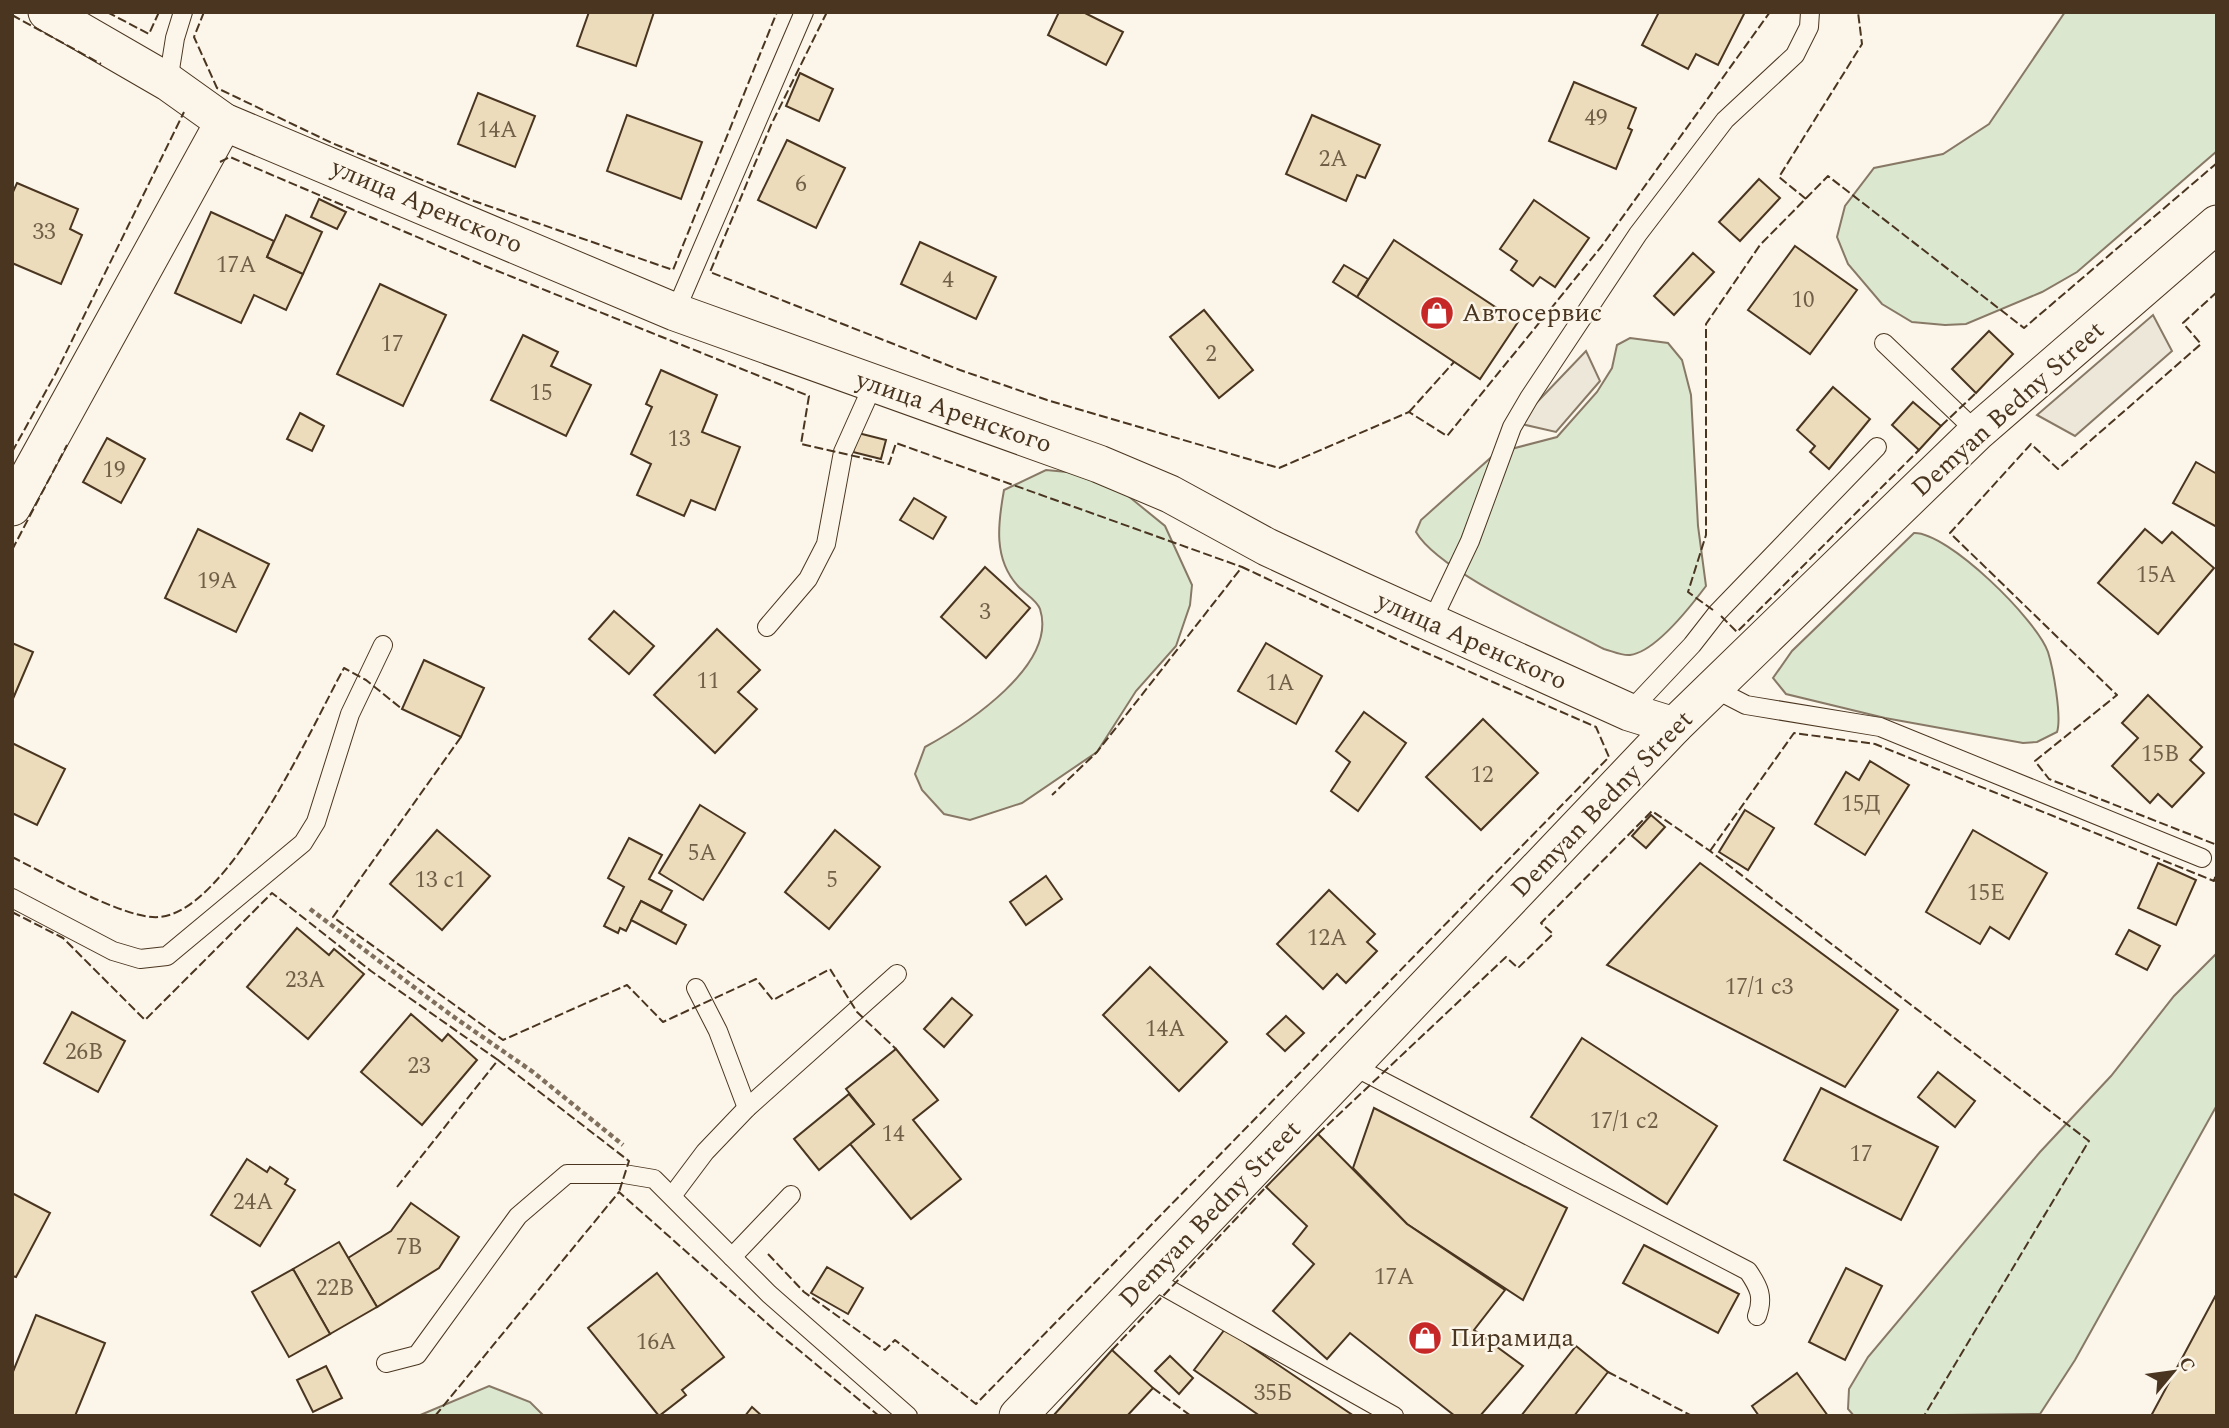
<svg xmlns="http://www.w3.org/2000/svg" width="2229" height="1428" font-family="Spectral,serif">
  <rect width="100%" height="100%" fill="#fbf6e9"/>
  <g fill="#dce7d0" stroke="#887966" stroke-width="2">
    <path d="M2065,12H2217V151L2077,272L2042,292L1966,324L1945,325L1912,322L1882,304L1848,264L1837,237L1845,206L1874,168L1943,154L1989,124Z"/>
    <path d="M1630,338L1668,343L1682,360L1691,395L1698,526L1706,586C1691,606 1655,652 1630,655C1622,656 1612,651 1604,649C1559,625 1439,572 1416,532L1421,520L1496,453L1557,437L1597,392L1612,368L1617,345Z"/>
    <path d="M1046,470L1078,473L1127,495L1165,526L1192,585L1190,605L1176,646L1136,691L1097,752L1022,803L970,820L944,814L922,790L915,774L925,747C967,724 1058,665 1040,609C1037,600 1024,593 1018,586C993,559 998,523 1004,490Z"/>
    <path d="M1914,533C1948,532 2037,620 2048,652C2053,668 2062,717 2057,732L2037,742L2023,743L1885,718L1786,694L1773,678L1792,651Z"/>
    <path d="M2217,953V1105L2075,1360L2040,1414L1854,1416L1848,1409L1849,1389L1868,1357L2040,1152L2111,1076L2174,996Z"/>
    <path d="M489,1386L530,1402L544,1416H418Z"/>
  </g>
  <g fill="#ede7d9" stroke="#887966" stroke-width="2">
    <path d="M2153,315L2172,351L2075,436L2037,415Z"/>
    <path d="M1586,351L1600,381L1556,432L1517,423Z"/>
  </g>
  <g fill="#ecdcbc" stroke="#4a3520" stroke-width="2">
    <path d="M589,12H654L636,66L577,46Z"/>
    <path d="M1059,12H1083L1123,32L1106,65L1048,35Z"/>
    <path d="M1659,12H1745L1718,65L1696,54L1688,69L1642,45Z"/>
    <path d="M800,73L833,89L819,121L786,106Z"/>
    <path d="M1574,82L1636,108L1628,128L1632,130L1616,169L1549,141Z"/>
    <path d="M478,93L535,116L515,167L458,144Z"/>
    <path d="M627,115L702,142L681,199L607,171Z"/>
    <path d="M1312,115L1380,145L1365,178L1357,175L1346,201L1286,174Z"/>
    <path d="M787,140L845,168L816,228L758,200Z"/>
    <path d="M1759,179L1780,198L1740,241L1719,222Z"/>
    <path d="M17,183L78,209L70,229L82,235L61,284L12,263V194Z"/>
    <path d="M319,199L346,212L337,229L311,217Z"/>
    <path d="M1534,200L1589,238L1555,287L1540,277L1533,286L1511,270L1517,261L1500,249Z"/>
    <path d="M211,212L274,241L267,257L303,274L286,310L254,295L241,323L175,293Z"/>
    <path d="M286,215L322,232L303,274L267,257Z"/>
    <path d="M1394,240L1518,322L1480,379L1357,297Z"/>
    <path d="M920,242L996,277L976,319L901,284Z"/>
    <path d="M1795,246L1857,290L1810,354L1748,310Z"/>
    <path d="M1693,253L1714,272L1674,315L1654,296Z"/>
    <path d="M1344,265L1368,279L1357,297L1333,282Z"/>
    <path d="M380,284L446,315L403,406L337,374Z"/>
    <path d="M1204,310L1253,370L1219,398L1170,337Z"/>
    <path d="M1989,331L2013,354L1976,393L1952,369Z"/>
    <path d="M523,335L558,352L551,366L591,385L566,436L491,400Z"/>
    <path d="M661,370L717,395L702,432L740,447L715,510L691,500L684,516L637,495L651,464L631,454L652,407L646,404Z"/>
    <path d="M1833,387L1870,419L1829,469L1810,452L1815,446L1797,430Z"/>
    <path d="M1913,402L1941,426L1919,450L1892,425Z"/>
    <path d="M300,413L324,426L312,451L287,439Z"/>
    <path d="M858,433L886,440L881,459L853,452Z"/>
    <path d="M107,438L145,459L121,503L83,482Z"/>
    <path d="M2196,462L2217,474V527L2173,503Z"/>
    <path d="M914,498L946,517L933,539L900,520Z"/>
    <path d="M198,529L269,564L236,632L165,598Z"/>
    <path d="M2145,529L2162,543L2172,532L2214,568L2158,634L2098,583Z"/>
    <path d="M985,567L1030,608L986,658L941,617Z"/>
    <path d="M614,611L654,646L629,674L589,639Z"/>
    <path d="M717,629L760,670L738,692L757,709L715,753L654,695Z"/>
    <path d="M12,643L33,652L12,701Z"/>
    <path d="M1266,643L1322,676L1296,724L1238,691Z"/>
    <path d="M424,660L484,688L461,737L402,709Z"/>
    <path d="M2148,695L2202,747L2190,760L2204,773L2172,807L2158,794L2150,803L2112,766L2138,738L2122,723Z"/>
    <path d="M1364,712L1406,743L1358,811L1331,791L1350,762L1336,751Z"/>
    <path d="M1483,719L1538,773L1481,830L1426,777Z"/>
    <path d="M12,743L65,769L37,825L12,813Z"/>
    <path d="M1870,761L1909,785L1865,855L1815,824L1846,772L1859,780Z"/>
    <path d="M700,805L745,833L703,900L659,873Z"/>
    <path d="M1745,810L1774,828L1748,870L1719,852Z"/>
    <path d="M1651,815L1665,827L1646,848L1632,836Z"/>
    <path d="M437,830L490,876L442,930L390,884Z"/>
    <path d="M835,830L880,867L829,929L785,892Z"/>
    <path d="M1973,830L2047,873L2009,939L1990,927L1980,944L1926,912Z"/>
    <path d="M629,838L662,855L649,879L672,891L661,911L641,901L626,931L620,928L618,933L604,926L624,887L608,878Z"/>
    <path d="M1700,863L1898,1010L1845,1087L1607,965Z"/>
    <path d="M2158,863L2196,880L2176,925L2138,908Z"/>
    <path d="M1046,876L1062,899L1026,925L1010,902Z"/>
    <path d="M1329,890L1375,934L1367,942L1377,951L1346,983L1337,974L1323,989L1277,944Z"/>
    <path d="M641,901L686,925L676,944L631,920Z"/>
    <path d="M297,928L329,955L334,949L364,974L308,1039L247,987Z"/>
    <path d="M2129,930L2160,946L2147,970L2116,954Z"/>
    <path d="M1150,967L1227,1042L1179,1091L1103,1015Z"/>
    <path d="M952,998L972,1015L944,1047L924,1029Z"/>
    <path d="M72,1012L125,1041L98,1092L44,1063Z"/>
    <path d="M411,1014L442,1041L448,1034L477,1060L422,1125L361,1072Z"/>
    <path d="M1286,1016L1304,1033L1285,1051L1267,1034Z"/>
    <path d="M1582,1038L1717,1126L1667,1204L1531,1117Z"/>
    <path d="M896,1049L938,1100L913,1120L961,1179L911,1219L850,1144L874,1124L846,1089Z"/>
    <path d="M1938,1072L1975,1101L1955,1127L1918,1097Z"/>
    <path d="M1821,1088L1938,1147L1901,1220L1784,1160Z"/>
    <path d="M849,1094L874,1124L819,1170L794,1139Z"/>
    <path d="M1374,1108L1567,1208L1523,1300L1407,1224L1353,1168Z"/>
    <path d="M1318,1134L1407,1224L1505,1290L1474,1330L1523,1366L1480,1416H1455L1350,1333L1327,1359L1273,1311L1314,1264L1293,1244L1307,1226L1266,1187Z"/>
    <path d="M247,1159L267,1172L270,1167L288,1179L285,1184L295,1190L260,1246L211,1215Z"/>
    <path d="M12,1193L50,1213L16,1277L12,1276Z"/>
    <path d="M411,1203L459,1237L439,1268L377,1307L348,1258L391,1231Z"/>
    <path d="M339,1242L377,1307L330,1334L293,1269Z"/>
    <path d="M1644,1245L1739,1294L1718,1333L1623,1283Z"/>
    <path d="M827,1267L863,1288L848,1314L811,1293Z"/>
    <path d="M1846,1268L1882,1286L1845,1360L1809,1342Z"/>
    <path d="M293,1269L330,1334L289,1357L252,1292Z"/>
    <path d="M657,1273L724,1357L682,1390L686,1395L659,1416L588,1328Z"/>
    <path d="M2217,1293V1416H2151Z"/>
    <path d="M36,1315L105,1343L75,1416H12V1374Z"/>
    <path d="M1225,1329L1354,1416H1260L1194,1370Z"/>
    <path d="M1576,1346L1608,1372L1574,1416H1521Z"/>
    <path d="M1112,1350L1153,1388L1127,1416H1053Z"/>
    <path d="M1170,1356L1193,1378L1179,1394L1155,1371Z"/>
    <path d="M326,1366L342,1398L313,1412L297,1380Z"/>
    <path d="M1797,1373L1828,1416H1759L1752,1406Z"/>
    <path d="M752,1407L762,1416H745Z"/>
  </g>
  <g fill="none" stroke-linecap="round" stroke-linejoin="round">
    <g stroke="#4a3520" stroke-width="20">
      <g id="lane">
        <path d="M168,82L175,38L183,12"/>
        <path d="M675,312L804,12"/>
        <path d="M1884,343L1977,432"/>
        <path d="M1432,621L1470,541L1512,427L1529,398L1638,234L1725,120L1795,55L1809,27L1810,12"/>
        <path d="M767,627L808,579L826,544L843,452L873,385"/>
        <path d="M1713,688L1746,705L1880,727L2202,858"/>
        <path d="M1629,712L1692,645L1717,613L1877,447"/>
        <path d="M12,898L113,951L140,959L167,956L303,843L316,822L350,714L383,645"/>
        <path d="M696,988L718,1031L747,1108"/>
        <path d="M1353,1066L1748,1271C1759,1287 1764,1297 1757,1316"/>
        <path d="M672,1196L705,1152L747,1108L897,974"/>
        <path d="M732,1257L791,1195"/>
        <path d="M1147,1277L1394,1416"/>
        <path d="M386,1363L417,1355L518,1216L567,1174H624L654,1179L769,1294L908,1416"/>
      </g>
    </g>
    <g stroke="#4a3520" stroke-width="39">
      <g id="street">
        <path d="M47,12L168,82L224,122L675,312L1099,464L1170,494L1267,547L1357,589L1629,712L1674,726"/>
        <path d="M12,507L224,122"/>
        <path d="M1018,1416L1674,726L1977,432L2217,224"/>
      </g>
    </g>
    <path stroke="#7f6f5c" stroke-width="4.5" stroke-dasharray="5 3.5" stroke-linecap="butt" d="M310,909L451,1015L533,1072L623,1145"/>
    <use href="#lane" stroke="#fbf6e9" stroke-width="18"/>
    <use href="#street" stroke="#fbf6e9" stroke-width="37"/>
    <g stroke="#4a3520" stroke-width="2" stroke-dasharray="9 3.5" stroke-linecap="butt">
      <path d="M107,12L149,34L159,12"/>
      <path d="M204,12L194,37L217,88L332,143L474,201L673,270L777,12"/>
      <path d="M827,12L771,125L710,272L960,370L1047,400L1279,468L1409,412L1447,436L1601,247L1770,12"/>
      <path d="M12,15L101,64"/>
      <path d="M220,162L230,157L485,266L809,396L801,444L889,464L896,443L1242,567"/>
      <path d="M1806,199L1779,177L1862,44L1858,12"/>
      <path d="M2217,292L2183,323L2201,344L2058,469L2031,444L1950,533L2117,695L2035,761L2049,779L2217,845"/>
      <path d="M1409,412L1454,362"/>
      <path d="M1941,426L1976,393"/>
      <path d="M12,452L56,373L184,112"/>
      <path d="M12,550L67,445"/>
      <path d="M1713,610L1688,592L1706,535V324L1760,245L1828,176L2024,328L2217,163"/>
      <path d="M1721,616L1737,632L1919,450"/>
      <path d="M461,737L333,917L503,1040L627,985L663,1022L756,979L773,1000L830,969L857,1012L896,1049"/>
      <path d="M1710,851L1794,733L1875,744L2214,881L2217,871"/>
      <path d="M12,857C45,873 125,920 159,917C229,912 312,726 344,668L366,680L402,709"/>
      <path d="M12,912L63,938L145,1020L272,893L371,971L498,1060L397,1187"/>
      <path d="M498,1060L629,1161L619,1192"/>
      <path d="M1318,1134L1506,957L1518,968L1553,934L1541,923L1652,811L1710,851L2089,1141L1924,1416"/>
      <path d="M768,1254L804,1292L885,1350L895,1340L976,1404L1609,757L1596,727L1413,647L1242,567L1097,752L1052,795"/>
      <path d="M1112,1350L1266,1187"/>
      <path d="M1608,1372L1692,1416"/>
      <path d="M1153,1388L1191,1416"/>
      <path d="M435,1416L619,1192L778,1333L879,1416"/>
    </g>
  </g>
  <defs>
    <g id="shop-disc" transform="scale(1.75)"><circle r="9.5" fill="#c62828" stroke="#fbf6e9"/><path d="M-5-2.5h2.3a2.7 3.5 0 0 1 5.4 0H5L5.5 6h-11ZM-1.5-2.5h3a1.5 2.3 0 0 0-3 0Z" fill="#fff"/></g>
  </defs>
  <g fill-rule="evenodd">
    <use href="#shop-disc" x="1437" y="313"/>
    <use href="#shop-disc" x="1425" y="1338"/>
  </g>
  <g text-anchor="middle" dominant-baseline="central" stroke-width="5" stroke-linejoin="round" paint-order="stroke">
    <g font-size="23" fill="#725f47">
      <text x="1596" y="118">49</text>
      <text x="497" y="130">14А</text>
      <text x="1333" y="159">2А</text>
      <text x="801" y="184">6</text>
      <text x="44" y="232">33</text>
      <text x="236" y="265">17А</text>
      <text x="948" y="280">4</text>
      <text x="1803" y="300">10</text>
      <text x="392" y="344">17</text>
      <text x="1211" y="354">2</text>
      <text x="541" y="393">15</text>
      <text x="679" y="439">13</text>
      <text x="114" y="470">19</text>
      <text x="2156" y="575">15А</text>
      <text x="217" y="581">19А</text>
      <text x="985" y="612">3</text>
      <text x="708" y="681">11</text>
      <text x="1280" y="683">1А</text>
      <text x="2160" y="754">15В</text>
      <text x="1482" y="775">12</text>
      <text x="1861" y="804">15Д</text>
      <text x="702" y="853">5А</text>
      <text x="440" y="880">13 с1</text>
      <text x="832" y="880">5</text>
      <text x="1986" y="893">15Е</text>
      <text x="1327" y="938">12А</text>
      <text x="305" y="980">23А</text>
      <text x="1759" y="987">17/1 с3</text>
      <text x="1165" y="1029">14А</text>
      <text x="84" y="1052">26В</text>
      <text x="419" y="1066">23</text>
      <text x="1624" y="1121">17/1 с2</text>
      <text x="893" y="1134">14</text>
      <text x="1861" y="1154">17</text>
      <text x="253" y="1202">24А</text>
      <text x="409" y="1247">7В</text>
      <text x="1394" y="1277">17А</text>
      <text x="335" y="1288">22В</text>
      <text x="656" y="1342">16А</text>
      <text x="1273" y="1393">35Б</text>
    </g>
    <g font-size="26" fill="#4a3520" stroke="#fbf6e9">
      <text transform="translate(427 206) rotate(23)">улица Аренского</text>
      <text transform="translate(2008 409) rotate(-42)">Demyan Bedny Street</text>
      <text transform="translate(954 412) rotate(19)">улица Аренского</text>
      <text transform="translate(1472 641) rotate(24)">улица Аренского</text>
      <text transform="translate(1602 804) rotate(-46)">Demyan Bedny Street</text>
      <text transform="translate(1210 1214) rotate(-46)">Demyan Bedny Street</text>
    </g>
    <g font-size="26" fill="#4a3520" stroke="#fbf6e9" text-anchor="start">
      <text x="1462" y="313">Автосервис</text>
      <text x="1450" y="1338">Пирамида</text>
    </g>
  </g>
  <rect width="2229" height="1428" fill="none" stroke="#4a3520" stroke-width="28"/>
  <g transform="translate(2173 1372) rotate(61)" stroke="#fbf6e9" stroke-width="5" paint-order="stroke">
  <path d="M0-5L12 26L0 18L-12 26Z" fill="#4a3520"/>
  <text y="-10" font-size="19" font-weight="bold" text-anchor="middle" fill="#4a3520">С</text>
  </g>
</svg>
